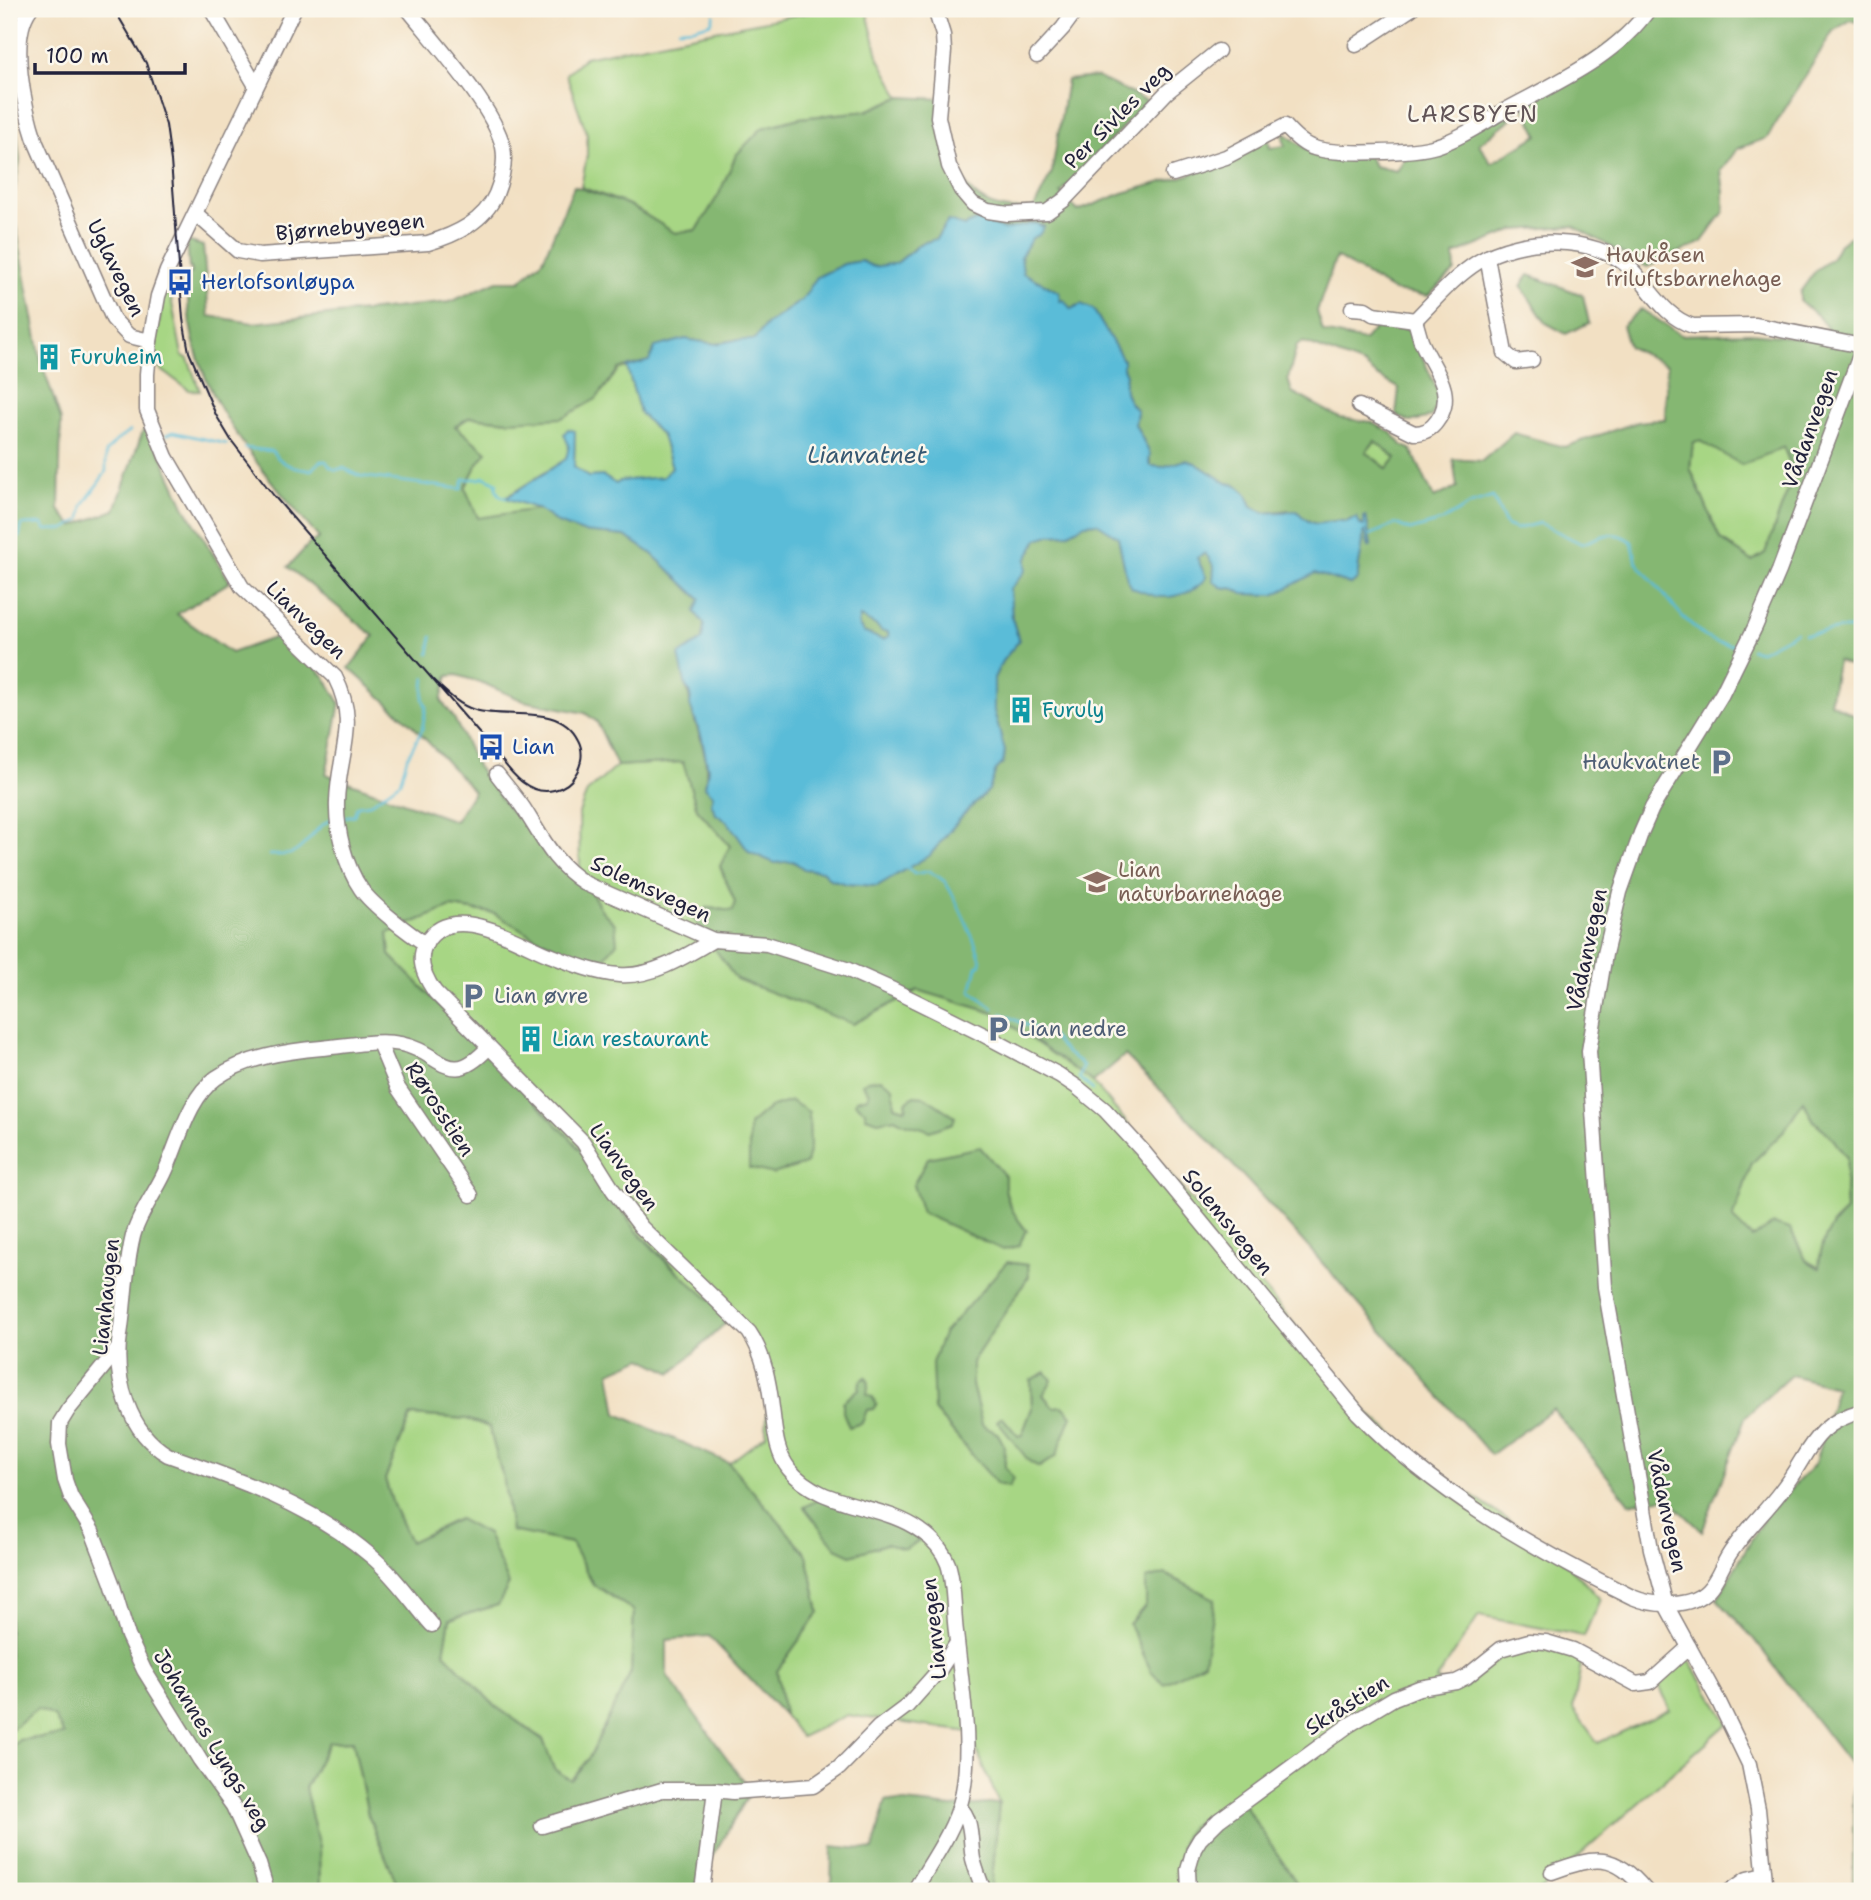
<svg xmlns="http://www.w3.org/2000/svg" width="1871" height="1900" font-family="'Shantell Sans',sans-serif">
  <rect width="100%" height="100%" fill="#fbf7ec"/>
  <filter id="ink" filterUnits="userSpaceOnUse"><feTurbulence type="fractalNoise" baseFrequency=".0143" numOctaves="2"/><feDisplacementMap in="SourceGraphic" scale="14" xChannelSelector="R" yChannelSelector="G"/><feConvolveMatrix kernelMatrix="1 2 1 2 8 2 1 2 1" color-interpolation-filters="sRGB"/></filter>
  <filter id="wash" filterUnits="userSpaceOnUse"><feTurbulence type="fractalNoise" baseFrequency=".00686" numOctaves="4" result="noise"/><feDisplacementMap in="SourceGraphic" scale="28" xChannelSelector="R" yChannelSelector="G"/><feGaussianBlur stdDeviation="1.57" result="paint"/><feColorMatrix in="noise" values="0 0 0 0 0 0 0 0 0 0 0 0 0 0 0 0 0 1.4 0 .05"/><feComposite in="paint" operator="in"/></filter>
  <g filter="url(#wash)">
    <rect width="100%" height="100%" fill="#f2e0c3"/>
    <g fill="#a7d684" stroke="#647c60" stroke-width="2" fill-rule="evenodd">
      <path d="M826,9H866L879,59L900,97L866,111L799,118L762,128L697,230L675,233L629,205L581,187L587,155V134L566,74L585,57Z"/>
      <path d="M167,277L182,355L188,359L200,391L189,390L152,363Z"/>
      <path d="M627,367L640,413L662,436L672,467L663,478L620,481L616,485L603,476L589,477L574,467L575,431L566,459L506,497L538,509L478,519L465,488L476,466L486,452L455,427L470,417L509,421L596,399L619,369Z"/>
      <path d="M1375,441L1397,458L1388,469L1366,452Z"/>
      <path d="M1700,441L1742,464L1783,447L1794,473L1765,554L1752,561L1720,539L1690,468L1693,443Z"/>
      <path d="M683,762L697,809L730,846L720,867L735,902L733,911L708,908L853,1024L918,990L994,1013L1093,1082L1366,1411L1439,1475L1553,1549L1600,1599L1584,1636L1479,1616L1436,1680L1465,1688L1510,1648L1583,1654L1573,1709L1598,1743L1670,1710L1656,1679L1687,1656L1728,1723L1540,1891H1302L1238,1796L1216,1811L1178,1875L1180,1891H991L999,1803L969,1732L847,1715L801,1737L784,1715L777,1671L819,1612L807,1555L729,1463L766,1435L768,1395L752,1343L637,1231L574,1142L390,955L388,933L451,907L493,913L537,938L586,959L615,924L602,911L580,873L579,813L587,792L617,766ZM869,1093L895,1097V1106L905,1109L907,1107L930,1131C919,1125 904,1125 895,1118L878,1120L866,1117L865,1111L856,1100L868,1097ZM913,1185L1004,1188L1013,1214L1026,1230ZM1029,1276L972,1362V1385L982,1425L998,1434L1004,1445L1005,1467L997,1483L934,1410ZM1031,1380L1053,1407L1056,1456L1039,1467L1029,1461L1002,1417L1018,1437L1022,1435L1032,1408Z"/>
      <path d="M1803,1100L1814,1121L1830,1135L1847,1158L1845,1190L1846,1211L1833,1223L1820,1268L1806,1260L1790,1229L1752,1238L1733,1219L1752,1163L1783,1132Z"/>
      <path d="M411,1415L467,1419L489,1427L504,1482L511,1531L572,1543L593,1584L634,1611L631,1672L589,1758L571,1780L554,1769L543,1739L495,1706L444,1653L450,1619L498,1605L458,1519L410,1542L393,1505L385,1479Z"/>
      <path d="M37,1709L54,1716L64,1735L19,1740L9,1752V1731Z"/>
      <path d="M353,1741L368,1815L400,1891H320L319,1848L305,1788L329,1742Z"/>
    </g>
    <g fill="#85b772" stroke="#546c56" stroke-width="2" fill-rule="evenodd">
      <path d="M1655,9H1862V24L1851,20L1833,31L1767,138L1737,149L1721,171L1724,192V212L1701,243L1647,267L1573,226L1515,230L1454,255L1455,271L1428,296L1394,291L1336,257L1317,311L1323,332L1364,341L1379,323L1410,330L1441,398L1431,417L1410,422L1396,415L1399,388L1377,376L1364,365L1303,342L1297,345L1288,379L1292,392L1340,418L1371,422L1392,433L1403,446L1411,449L1434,498L1457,487L1453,459L1482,461L1514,433L1564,447L1638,422L1665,419L1667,365L1629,347L1622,326L1641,309L1681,335L1749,333L1814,339L1827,328L1817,315L1800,302V292L1816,270L1831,259L1838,246L1857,231L1862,203V669L1837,661L1830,703L1862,719V1891H1853V1768L1752,1637L1717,1599L1766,1514L1815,1464L1836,1387L1791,1375L1746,1416L1702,1531L1667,1498L1629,1503L1553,1409L1491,1455C1371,1319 1255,1181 1125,1055L1093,1082L994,1013L918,990L853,1024L736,979L694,919L707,908L733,911L735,902L720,866L730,846L697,809L683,762L617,766L597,722L585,713L524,701L485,684L457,675L448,676L441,700L454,718L477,766L508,808L580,873L602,911L615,924L617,943L604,958L586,959L537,938L493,913L451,907L388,933L390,955L574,1142L637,1231L664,1260L731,1318L672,1373L642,1358L610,1372L617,1414L729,1463L807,1555L819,1612L777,1671L784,1715L709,1636L667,1640V1676L751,1791L692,1891H400L368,1815L353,1741L329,1742L305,1788L319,1848L320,1891H9V1752L19,1740L64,1735L54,1716L37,1709L9,1731V60L20,161L12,203L41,361L61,420L59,510L73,526L115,510L143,431L150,430L184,506L230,582L177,614L231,653L282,635L325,677L340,703L326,774L455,821L474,791L413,726L349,668L374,636L288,567L309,544L319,538C256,463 177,379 189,274L191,273V268H189L187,241L203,246L209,316L253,323L450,302L497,281H520L543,260L574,186L629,205L675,233L697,230L719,194L736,155L762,128L799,118L866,111L900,97L943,99C951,157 958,220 1034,208L1052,172L1067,80L1097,77L1147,101L1061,193L1078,211L1123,193L1191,174L1268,138L1270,148L1285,146L1282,132L1313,153L1369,156L1374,166L1397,171L1406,156L1507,115L1511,119L1479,144L1491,163L1538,135L1524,107ZM948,221L964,226L978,221L1004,230L1035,223L1044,226L1032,238L1021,256L1023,273L1059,292L1060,301L1071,309L1081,304L1093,309L1123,360V368L1126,375C1122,392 1126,399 1137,411L1135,424L1147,447L1151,466L1162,467L1186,460L1195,463L1227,483L1237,485L1246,493L1252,506L1264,513L1288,510L1317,525L1340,520L1346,522L1352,519L1364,526L1366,516L1371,545L1369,547L1365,531L1363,532C1364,549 1357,562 1358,579L1351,585L1315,572L1274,594H1243L1235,589L1221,587L1214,566L1205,553L1197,558L1206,577L1127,579L1118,536L1097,523L1085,524L1067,534L1049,535L1038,539L1026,560V570L1010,590L1012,618L1019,641L1002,661L994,678V711L1005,751L1003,763L996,770L989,790L962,816L930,855L877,886L847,884L830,879L822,871L804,869L793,861L775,863L749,852L728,822L716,814L711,803L713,795L705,787C710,756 699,737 691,708C689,700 691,695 686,687L702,640L705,624L700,599L651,553L625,536L583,532L558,523L538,509L478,518L465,488L476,466L487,452L455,426L470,417L509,421L562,418L596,399L619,369L649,361L685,339L716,344L735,340H754L767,324L802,300L817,277L844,264L860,261L874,267L897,263L919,244L936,239ZM1375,441L1396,458L1387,469L1366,452ZM1700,441L1742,465L1784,447L1794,473L1765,553L1752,561L1720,539L1690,468L1693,443ZM1803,1101L1814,1121L1830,1135L1847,1158L1845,1190L1846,1211C1828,1228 1820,1243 1819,1268L1806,1260L1790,1229L1773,1224L1752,1238L1733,1219L1752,1163L1783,1132ZM411,1415L467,1419L489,1427L504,1482L511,1531L571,1543L593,1584L634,1611L631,1672L589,1758L571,1780L554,1769L543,1740L495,1706L444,1653L450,1619L498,1605L509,1584L487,1534L459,1519L410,1542L393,1505L385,1479Z"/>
      <path d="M1529,275L1583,295L1589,323L1566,334L1546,323L1521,286Z"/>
      <path d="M860,616L888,632L889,637L883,640L863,632L858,624Z"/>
      <path d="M881,1079L893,1087L895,1106L905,1109L907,1107L906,1102L914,1096L925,1097L955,1117L953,1123L930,1131C919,1125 904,1125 895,1118L878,1121L866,1117L865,1111L855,1103L856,1100L868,1097L869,1093L862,1084L869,1080Z"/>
      <path d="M791,1101L809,1112L810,1147L806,1164L773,1174L749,1168V1125L769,1108Z"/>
      <path d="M980,1147L1005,1176C1003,1197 1013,1214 1026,1230L1019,1246L1003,1250L922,1213L913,1185L928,1158Z"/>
      <path d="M1007,1262L1028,1265L1029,1276L972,1362V1385L982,1425L998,1434L1004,1445L1005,1467L1013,1478L1009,1487L997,1484L934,1410L932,1363L943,1334Z"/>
      <path d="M1046,1372L1052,1380L1043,1395L1053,1407L1063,1406L1072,1416L1056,1456L1039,1467L1029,1461L997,1421L1002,1417L1018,1436L1022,1435L1032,1408L1031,1380Z"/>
      <path d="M866,1377L869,1383L867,1394L873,1398L877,1405L874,1409L867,1410L862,1423L849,1427L843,1412V1402L859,1389L860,1381Z"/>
      <path d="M819,1499L891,1523L920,1540L905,1549L886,1544L851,1555L836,1548L804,1507Z"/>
      <path d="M1165,1574L1215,1599L1204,1662L1164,1684L1151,1671L1129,1624L1146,1605V1579Z"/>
      <path d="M1238,1796L1302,1891H1180C1177,1871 1177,1836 1195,1823C1208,1812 1225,1805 1238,1796Z"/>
      <path d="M886,1800L952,1807L999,1803L991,1891H831L832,1846L873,1850Z"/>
    </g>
    <path fill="#5abcd8" stroke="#3e6f8a" stroke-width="2" fill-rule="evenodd" d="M978,220L1004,230L1035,223L1044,227L1039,235L1032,238L1021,256L1023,273L1059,292L1060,301L1064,300L1071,309L1081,304L1093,309L1123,360V368L1126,375C1122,392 1126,399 1137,411L1135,424L1150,454L1149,462L1151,466L1162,467L1186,460L1195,463L1227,483L1237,485L1246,493L1252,506L1264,513L1297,511C1319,536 1324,515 1346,522L1357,517L1360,525L1364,526V517L1366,516L1371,546L1369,547L1365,531L1363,533C1364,550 1357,562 1358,579L1351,585L1315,573L1274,595L1243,594L1235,589L1221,587L1213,581L1214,566L1205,553L1197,558L1206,577C1200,591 1175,598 1160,597C1151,596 1141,591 1132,588L1127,579L1118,537L1097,523L1085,524L1067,534L1049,535L1038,539L1026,560V570L1010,590L1012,618L1019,641L1002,661L994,678V711L1005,751L1003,763L996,770L989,790L962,816L930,855L877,886L847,884L830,879L822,871L804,869L793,861L775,863L749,852L728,822L716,814L711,803L713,795L705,787L708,769L702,738L690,705L691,694L686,687L679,655L702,640L704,624L695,612L700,599L651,553L625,536L583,532L558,523L538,509L506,498L566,459L569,446L564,434L568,429L575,431L574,467L589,477L603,476L616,484L620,481L663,477L672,467L662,436L640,413L627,367L649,361L655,347L685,339L716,344L735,340H754L767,324L802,300L817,277L844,264L861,261L874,267L897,263L920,244L936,239L948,221L964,226ZM860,617L877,626L881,631L888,632L889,637L883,640L863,632L858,624Z"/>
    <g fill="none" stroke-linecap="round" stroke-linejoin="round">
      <g stroke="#5abcd8" stroke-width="2.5">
        <path d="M679,29L694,28L711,23L714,15"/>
        <path d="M9,78L16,89L9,115"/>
        <path d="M9,270L13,274"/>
        <path d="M166,435L173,432L227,444"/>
        <path d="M245,448L272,451C281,464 296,470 311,470L321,461H326L330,467L336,470L343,468L360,476L461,489L464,479H479L484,477L497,483L496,488L499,495L506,498"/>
        <path d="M9,529L13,536L19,537L22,525L42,524L46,530L65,529L81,519L83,505L106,472V452L116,441L130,431"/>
        <path d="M1370,535L1396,524L1410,530L1442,521L1471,504L1493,497L1506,525L1516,529L1540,523L1582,544C1602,536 1612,528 1632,542L1637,563L1682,616L1704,636L1716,642L1738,646"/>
        <path d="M1804,634C1824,634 1842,626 1862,630"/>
        <path d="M1751,649L1761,651L1796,632"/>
        <path d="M429,654L432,636"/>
        <path d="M344,817L354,815L357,806L370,804L400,782L407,758L422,730L426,707L423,698L425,677"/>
        <path d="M269,855C276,855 287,856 293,853C309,845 314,827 332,819"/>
        <path d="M907,867L914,874L929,871C933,874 940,877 944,881C952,890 982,954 981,964L977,967L971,991L993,1008"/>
        <path d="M1002,1014L1051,1036L1068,1054L1080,1062L1083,1067L1079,1078L1093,1090"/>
      </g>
    </g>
  </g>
  <g filter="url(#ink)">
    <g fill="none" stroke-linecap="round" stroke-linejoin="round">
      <g stroke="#8a817f" stroke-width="17">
        <g id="minor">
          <path d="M30,9C8,39 25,110 36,143L113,319L129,336L150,341L158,296L167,271L294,9"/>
          <path d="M211,9L256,86"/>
          <path d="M935,9L943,35L944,51L938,117L949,166L961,190L973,204L988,211L1008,214L1047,212L1064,200L1167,92L1218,51"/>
          <path d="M1356,45L1411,9"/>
          <path d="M1037,56L1063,28L1077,9"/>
          <path d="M1173,174L1226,157L1285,126C1293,135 1303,145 1314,148C1335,155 1415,153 1436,146C1459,139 1481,124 1502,112C1553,84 1615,58 1649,9"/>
          <path d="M196,214L238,251L260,255L428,243C455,235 484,222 496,194C502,179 506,163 503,147C494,107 435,43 408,9"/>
          <path d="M1487,257L1505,353L1516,362L1532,360"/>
          <path d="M1352,308L1365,309L1373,314L1415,320"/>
          <path d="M1415,320C1435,300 1454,277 1478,262C1520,236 1594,234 1631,269C1651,289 1664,317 1693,326L1756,325L1862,346"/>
          <path d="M150,341L147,374V410L166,457L242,587L335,677C360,726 338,753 337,802C336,829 345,866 361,889C371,904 409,934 426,944"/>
          <path d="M1359,406L1414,433C1424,433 1431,430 1437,421C1458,393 1432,367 1421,341C1419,334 1417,327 1415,320"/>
          <path d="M497,774C506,786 516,797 524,809C543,839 554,864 586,884L713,940L767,944L846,969L893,990L984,1035L1059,1075L1077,1087L1105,1110L1142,1150L1358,1413C1434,1492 1534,1549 1632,1597C1653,1606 1690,1609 1708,1590C1719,1579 1723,1561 1733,1549C1747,1529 1766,1511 1781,1491C1810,1454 1810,1425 1862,1411"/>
          <path d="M713,940C686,956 651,978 619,975C594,973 570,963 547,954C515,941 451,900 426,943C416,960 425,978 435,992L583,1142L613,1190L641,1227L749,1332C764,1354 769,1382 772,1408C775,1429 775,1451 789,1469C821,1509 881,1502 921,1531C933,1539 943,1551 948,1564C955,1585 953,1610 956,1632C961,1685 973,1744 962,1797C955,1830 931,1862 914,1891"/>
          <path d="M379,1043L398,1088L471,1195"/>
          <path d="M117,1350L68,1410L60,1423L59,1444L65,1480L71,1497L92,1531L112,1583L128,1636L144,1670L200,1760L233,1806L259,1864L267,1891"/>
          <path d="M432,1625C412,1602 394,1575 371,1556C313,1506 240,1480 168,1455C129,1433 113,1378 120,1335C125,1302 125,1268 133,1236C139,1214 154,1195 164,1174C179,1143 187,1099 216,1078C246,1057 287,1051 322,1048C347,1046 377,1039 401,1044C442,1052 448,1091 489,1047"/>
          <path d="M959,1807C973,1818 970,1843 973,1859C976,1870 980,1881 984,1891"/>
          <path d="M542,1826L662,1790H715L733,1792L813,1786L839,1768L879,1727L907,1706L940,1669L957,1643"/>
          <path d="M1552,1872C1596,1856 1613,1852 1646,1891"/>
          <path d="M702,1891L715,1790"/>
          <path d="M1189,1891L1188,1870L1194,1849L1200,1839L1219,1820L1349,1725L1394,1698L1419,1688L1456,1682L1466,1677L1501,1649L1529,1641L1546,1642L1573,1650L1636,1684L1650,1682L1689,1647"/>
          <path d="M1730,1891L1747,1879L1764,1875"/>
          <path d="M1766,1891L1758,1809L1749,1764L1719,1702L1666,1605L1651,1549L1605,1287L1589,1051L1605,954L1620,892L1641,833L1652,808L1722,694L1755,627L1779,571L1862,350"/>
        </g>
      </g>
      <use href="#minor" stroke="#fff" stroke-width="14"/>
      <path stroke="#22223b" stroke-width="2" d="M114,9L146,63L166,125L171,161L183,319L189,352L216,415L231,440L274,496L491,747C507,766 525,797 554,790C562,788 571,783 575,775C582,765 584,751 578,740C559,702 508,720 475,710C458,705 445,691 432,679"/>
    </g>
  </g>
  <defs>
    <g id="school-bare" transform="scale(2.1)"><path d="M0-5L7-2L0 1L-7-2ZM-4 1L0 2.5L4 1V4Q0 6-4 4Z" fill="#8d6e63" stroke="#fbf7ec" stroke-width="2.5" paint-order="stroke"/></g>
    <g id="bus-bare" transform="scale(2.1)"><path d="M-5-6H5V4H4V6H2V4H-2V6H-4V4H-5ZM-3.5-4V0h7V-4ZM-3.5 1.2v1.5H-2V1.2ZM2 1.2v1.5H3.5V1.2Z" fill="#1a4fb4" stroke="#fbf7ec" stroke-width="2.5" paint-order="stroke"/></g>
    <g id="building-bare" transform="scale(2.1)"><path d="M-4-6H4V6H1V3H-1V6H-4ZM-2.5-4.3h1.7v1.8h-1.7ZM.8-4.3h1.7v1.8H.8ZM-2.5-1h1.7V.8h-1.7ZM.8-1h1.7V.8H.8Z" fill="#0f9aa8" stroke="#fbf7ec" stroke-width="2.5" paint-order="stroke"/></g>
    <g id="parking-bare" transform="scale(2.1)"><path d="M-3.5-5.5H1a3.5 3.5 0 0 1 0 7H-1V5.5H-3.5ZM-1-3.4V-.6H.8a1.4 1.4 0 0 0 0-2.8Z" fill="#5c6f8a" stroke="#fbf7ec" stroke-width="2.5" paint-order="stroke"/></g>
  </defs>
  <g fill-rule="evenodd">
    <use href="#school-bare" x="1585" y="267"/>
    <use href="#bus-bare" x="180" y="282"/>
    <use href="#building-bare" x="49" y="357"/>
    <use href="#building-bare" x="1021" y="710"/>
    <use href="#bus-bare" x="491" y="747"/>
    <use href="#parking-bare" x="1721" y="762"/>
    <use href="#school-bare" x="1097" y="882"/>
    <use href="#parking-bare" x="473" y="996"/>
    <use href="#parking-bare" x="998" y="1029"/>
    <use href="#building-bare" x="531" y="1039"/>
  </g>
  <g text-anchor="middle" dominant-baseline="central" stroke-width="5" stroke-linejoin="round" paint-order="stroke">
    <g font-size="21" fill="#22223b" stroke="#fbf7ec">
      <text transform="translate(1117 116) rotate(-45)">Per Sivles veg</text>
      <text transform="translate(350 227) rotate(-5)">Bjørnebyvegen</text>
      <text transform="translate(116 268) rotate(64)">Uglavegen</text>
      <text transform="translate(1810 429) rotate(-70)">Vådanvegen</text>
      <text transform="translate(306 620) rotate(44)">Lianvegen</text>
      <text transform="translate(651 889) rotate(25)">Solemsvegen</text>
      <text transform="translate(1587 950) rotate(-78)">Vådanvegen</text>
      <text transform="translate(440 1109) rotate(57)">Rørosstien</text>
      <text transform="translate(624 1167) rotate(54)">Lianvegen</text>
      <text transform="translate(1228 1222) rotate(51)">Solemsvegen</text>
      <text transform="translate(106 1297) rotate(-84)">Lianhaugen</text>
      <text transform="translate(1667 1511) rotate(78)">Vådanvegen</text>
      <text transform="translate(934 1629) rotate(-96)">Lianvegen</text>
      <text transform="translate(1347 1705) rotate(-32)">Skråstien</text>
      <text transform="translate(212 1740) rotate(59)">Johannes Lyngs veg</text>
    </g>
    <g font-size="21" fill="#785e54" stroke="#fbf7ec" text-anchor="start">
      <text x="1606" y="255">Haukåsen<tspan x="1606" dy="24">friluftsbarnehage</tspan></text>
      <text x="1118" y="870">Lian<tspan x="1118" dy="24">naturbarnehage</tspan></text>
    </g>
    <g font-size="21" fill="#164399" stroke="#fbf7ec" text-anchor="start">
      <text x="201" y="282">Herlofsonløypa</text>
      <text x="512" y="747">Lian</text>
    </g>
    <g font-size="21" fill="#0d838f" stroke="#fbf7ec" text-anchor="start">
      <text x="70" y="357">Furuheim</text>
      <text x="1042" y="710">Furuly</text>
      <text x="552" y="1039">Lian restaurant</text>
    </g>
    <g font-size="21" fill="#4e5e75" stroke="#fbf7ec" text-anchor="start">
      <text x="1700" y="762" text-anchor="end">Haukvatnet</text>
      <text x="494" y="996">Lian øvre</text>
      <text x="1019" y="1029">Lian nedre</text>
    </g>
    <g font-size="23" letter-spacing="2" fill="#615457" stroke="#fbf7ec">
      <text x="1473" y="114">LARSBYEN</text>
    </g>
    <g font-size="23" font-style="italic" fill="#365872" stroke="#fbf7ec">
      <text x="867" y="455">Lianvatnet</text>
    </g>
  </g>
  <rect width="1871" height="1900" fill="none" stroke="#fbf7ec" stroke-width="35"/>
  <path d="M35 63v10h150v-10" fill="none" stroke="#22223b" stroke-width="3.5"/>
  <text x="46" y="63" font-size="21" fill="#22223b" stroke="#fbf7ec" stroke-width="5" paint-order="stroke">100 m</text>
</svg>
